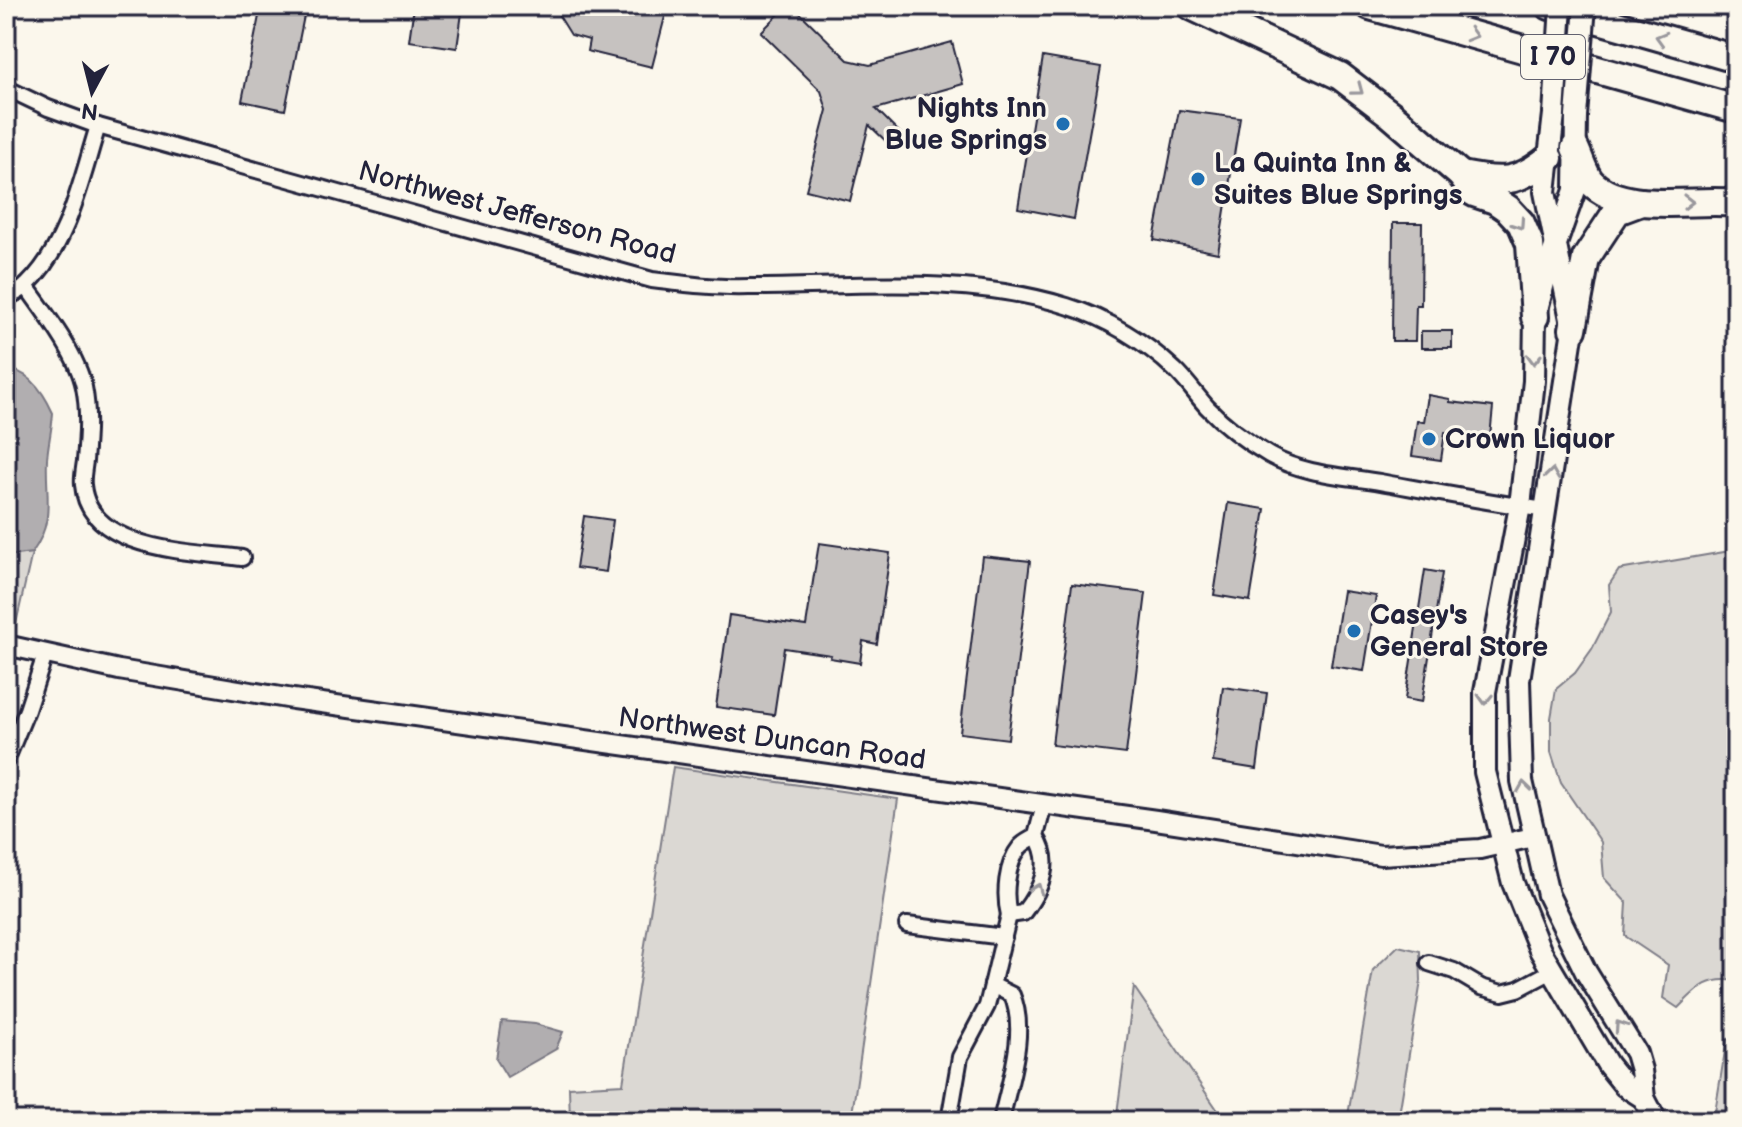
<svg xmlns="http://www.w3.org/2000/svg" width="1742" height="1127" font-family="'Balsamiq Sans',sans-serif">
  <rect width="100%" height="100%" fill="#fbf7ec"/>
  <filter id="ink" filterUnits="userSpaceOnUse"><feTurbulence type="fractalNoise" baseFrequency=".0125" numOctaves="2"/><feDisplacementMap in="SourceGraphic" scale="16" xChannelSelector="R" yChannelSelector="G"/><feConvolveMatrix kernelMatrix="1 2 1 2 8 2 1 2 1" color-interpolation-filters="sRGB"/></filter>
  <g filter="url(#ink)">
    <g fill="#dbd8d3" stroke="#7e7d87" stroke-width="2">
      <path d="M1736,550V981C1707,976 1697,989 1678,1008L1663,998L1668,965L1625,936L1627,903L1604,878L1601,842L1561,783L1551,752V718L1556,689L1575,673L1592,649L1611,612L1609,585L1619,570Z"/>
      <path d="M32,553L15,628L6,626V556Z"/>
      <path d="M673,767L898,799L851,1121H570L569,1087L623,1084Z"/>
      <path d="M1398,946L1420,951L1421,981L1398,1121H1347L1373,970Z"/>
      <path d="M1134,987L1225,1121H1116Z"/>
      <path d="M1736,1038V1121H1718L1714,1118L1727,1039Z"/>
    </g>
    <g fill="#b1aeb0" stroke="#787681" stroke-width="2">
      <path d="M6,369C29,370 44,393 53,413C52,429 48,444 47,459C45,495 56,520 32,553L6,556Z"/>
      <path d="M502,1021L535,1024L563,1032L556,1049L507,1077L496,1059Z"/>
    </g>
    <g fill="#c6c2c0" stroke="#22223b" stroke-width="2">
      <path d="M261,6H306L285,110L242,101Z"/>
      <path d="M414,6H463L457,48L409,41Z"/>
      <path d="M553,6H655L667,9L652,67L587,51L589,40L571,35Z"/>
      <path d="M787,6H793L848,60L870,65L952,42L963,84L876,109L901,134L890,145L869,125L850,201L806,190L827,110L821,91L761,32Z"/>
      <path d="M1043,57L1101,67L1074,219L1018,208Z"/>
      <path d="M1179,110L1240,118L1218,253L1154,240Z"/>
      <path d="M1393,223H1422L1421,305H1416L1415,341H1392Z"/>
      <rect x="1421" y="331" width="31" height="17"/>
      <path d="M1428,395L1450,399V402L1493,407L1490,437L1445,432L1441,460L1412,456L1417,421L1424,422Z"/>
      <path d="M1228,503L1265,509L1250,601L1214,595Z"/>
      <path d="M584,516L613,520L606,572L576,568Z"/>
      <path d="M819,543L890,553L877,644L863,641L860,663L830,658L831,655L784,648L774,715L716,707L729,615L806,626Z"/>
      <path d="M982,556L1030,561L1008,739L960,733Z"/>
      <path d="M1425,570L1442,573L1422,702L1405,699Z"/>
      <path d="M1072,584L1146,593L1126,754L1052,745Z"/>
      <path d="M1343,591L1376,596L1364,671L1331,666Z"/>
      <path d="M1223,687L1267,693L1257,769L1213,762Z"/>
    </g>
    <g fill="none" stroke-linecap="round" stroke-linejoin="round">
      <g stroke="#22223b" stroke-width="20">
        <g id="minor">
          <path d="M6,88L48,108L98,126L652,280C684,284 716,288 749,287C855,287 963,274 1067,306C1106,318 1146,342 1175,370C1187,381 1196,395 1207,407C1224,425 1247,442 1269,455C1302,474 1343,476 1380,482C1435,492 1491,503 1547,510"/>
          <path d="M26,286C46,314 77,354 84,387C89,412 87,437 85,461C84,469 82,478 83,485C89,552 192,551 242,558"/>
          <path d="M6,298C13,294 22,291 27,285C69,244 81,180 98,126"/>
          <path d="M6,761L27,710L45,655"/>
          <path d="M1036,836C1054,863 1041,890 1023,913L1009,915C1004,895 1006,864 1020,847C1024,842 1032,839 1036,836L1044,805"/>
          <path d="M907,925L1004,937"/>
          <path d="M1429,963L1454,971L1481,987L1502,993L1518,989L1552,971"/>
          <path d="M992,985L1012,995C1028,1033 1009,1082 1001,1121"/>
          <path d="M949,1121L960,1057L987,1006L1009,915"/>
        </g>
      </g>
      <g stroke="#22223b" stroke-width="24">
        <path id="tertiary" d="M6,645L119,670L293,699L1156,820L1381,855L1480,849L1533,837"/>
      </g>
      <g stroke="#22223b" stroke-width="26">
        <g id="secondary">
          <path d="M1554,114L1545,192L1573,329L1519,680L1522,781L1548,895L1586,972L1636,1053L1641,1070L1644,1098L1656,1121"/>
          <path d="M1576,116L1575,190L1549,264L1535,317L1534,381L1520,506L1485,692V772L1513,883L1540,950L1608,1065L1625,1086L1644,1098"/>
        </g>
      </g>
      <g stroke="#22223b" stroke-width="32">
        <g id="motorway">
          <path d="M1191,6L1340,76L1390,114L1461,175L1474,193L1495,200L1508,209L1521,223L1530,244L1535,317"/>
          <path d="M1370,6L1736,109"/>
          <path d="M1550,6L1736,59"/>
          <path d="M1575,148C1580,158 1584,174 1591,182C1622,215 1695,198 1736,203"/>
          <path d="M1461,175C1501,183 1517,184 1549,158"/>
          <path d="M1573,329L1586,258L1617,211L1641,202"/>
        </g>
      </g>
      <use href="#minor" stroke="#fbf7ec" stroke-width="14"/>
      <use href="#tertiary" stroke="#fbf7ec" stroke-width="18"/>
      <use href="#secondary" stroke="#fbf7ec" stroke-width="20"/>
      <use href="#motorway" stroke="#fbf7ec" stroke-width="26"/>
      <g stroke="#22223b" stroke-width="26" stroke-linecap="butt">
        <g id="secondary-bridge">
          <path d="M1554,114L1561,6"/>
          <path d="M1576,116L1585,6"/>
        </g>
      </g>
      <use href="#secondary-bridge" stroke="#fbf7ec" stroke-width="20"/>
    </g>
    <defs><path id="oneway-chevron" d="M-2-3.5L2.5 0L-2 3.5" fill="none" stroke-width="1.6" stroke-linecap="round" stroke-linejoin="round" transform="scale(2)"/></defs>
    <g stroke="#99979c">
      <use href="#oneway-chevron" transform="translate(1472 35) rotate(16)"/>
      <use href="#oneway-chevron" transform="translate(1661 38) rotate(-164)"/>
      <use href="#oneway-chevron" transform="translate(1358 90) rotate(37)"/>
      <use href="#oneway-chevron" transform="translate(1688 202)"/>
      <use href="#oneway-chevron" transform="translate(1519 224) rotate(56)"/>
      <use href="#oneway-chevron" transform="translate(1534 359) rotate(91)"/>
      <use href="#oneway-chevron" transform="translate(1552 474) rotate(-82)"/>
      <use href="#oneway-chevron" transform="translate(1485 699) rotate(92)"/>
      <use href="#oneway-chevron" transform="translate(1524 787) rotate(-98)"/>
      <use href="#oneway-chevron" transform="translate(1037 889) rotate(-68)"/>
      <use href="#oneway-chevron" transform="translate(1620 1026) rotate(-124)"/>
    </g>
  </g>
  <g fill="#1f6fb2" stroke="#fbf7ec" stroke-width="3">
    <circle cx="1063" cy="124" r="8"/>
    <circle cx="1198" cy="179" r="8"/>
    <circle cx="1429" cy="439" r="8"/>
    <circle cx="1354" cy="631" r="8"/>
  </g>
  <g text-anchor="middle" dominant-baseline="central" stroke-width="6" stroke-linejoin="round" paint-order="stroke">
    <rect fill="#fbf7ec" stroke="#636270" stroke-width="2" x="1521" y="35" width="64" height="44" rx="6"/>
    <g font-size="26" font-weight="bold" fill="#22223b">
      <text x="1553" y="57">I 70</text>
    </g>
    <g font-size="28" font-weight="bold" fill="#22223b" stroke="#fbf7ec" text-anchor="start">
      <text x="1047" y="108" text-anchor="end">Nights Inn<tspan x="1047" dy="32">Blue Springs</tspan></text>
      <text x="1214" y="163">La Quinta Inn &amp;<tspan x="1214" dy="32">Suites Blue Springs</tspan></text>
      <text x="1445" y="439">Crown Liquor</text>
      <text x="1370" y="615">Casey's<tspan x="1370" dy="32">General Store</tspan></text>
    </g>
    <g font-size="28" fill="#22223b" stroke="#fbf7ec">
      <text transform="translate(517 213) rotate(15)">Northwest Jefferson Road</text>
      <text transform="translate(772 739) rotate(8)">Northwest Duncan Road</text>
    </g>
  </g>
  <rect width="1742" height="1127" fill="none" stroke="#fbf7ec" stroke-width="32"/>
  <rect x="16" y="16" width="1710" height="1095" fill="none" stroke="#22223b" stroke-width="3" filter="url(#ink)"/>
  <g transform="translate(92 92) rotate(187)" stroke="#fbf7ec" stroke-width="6" paint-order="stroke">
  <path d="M0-6L14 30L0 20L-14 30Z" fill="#22223b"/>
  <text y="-12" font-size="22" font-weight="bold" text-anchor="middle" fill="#22223b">N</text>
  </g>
</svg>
